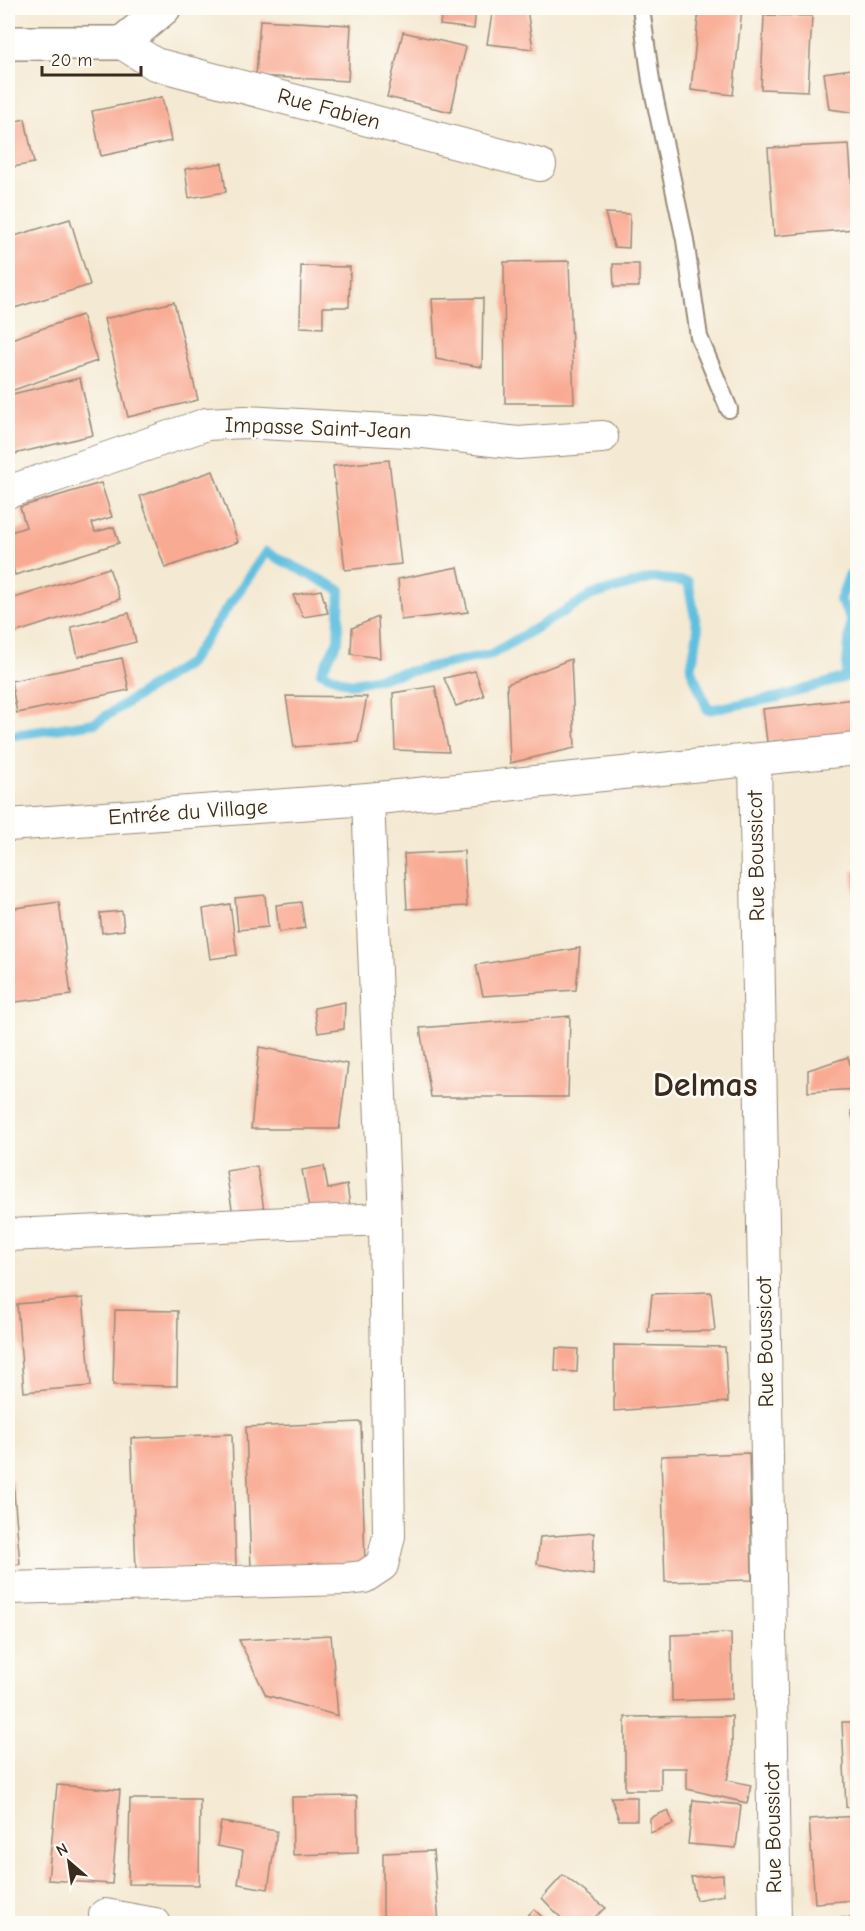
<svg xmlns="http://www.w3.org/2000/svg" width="865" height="1931" font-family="'Comic Neue',sans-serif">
  <rect width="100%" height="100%" fill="#fdfcf7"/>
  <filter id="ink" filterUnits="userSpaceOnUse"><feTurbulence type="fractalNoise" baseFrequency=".0167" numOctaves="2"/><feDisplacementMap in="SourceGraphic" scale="12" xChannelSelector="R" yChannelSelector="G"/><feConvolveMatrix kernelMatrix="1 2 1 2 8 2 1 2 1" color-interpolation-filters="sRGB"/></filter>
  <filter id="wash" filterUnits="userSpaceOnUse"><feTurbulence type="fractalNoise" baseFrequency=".008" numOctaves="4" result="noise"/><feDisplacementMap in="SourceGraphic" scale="24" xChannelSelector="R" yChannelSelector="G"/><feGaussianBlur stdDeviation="1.35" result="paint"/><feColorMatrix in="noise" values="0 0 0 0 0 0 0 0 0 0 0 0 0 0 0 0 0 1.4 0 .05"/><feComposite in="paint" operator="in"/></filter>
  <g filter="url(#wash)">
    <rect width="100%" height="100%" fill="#f4e9d2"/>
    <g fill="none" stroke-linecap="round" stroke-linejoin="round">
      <path stroke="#61bfdf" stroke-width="10" d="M8,733L14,735L95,723L189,663L266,552L340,590L338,641L321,672L350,684L492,654L592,595L653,578L688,582L698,632L691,669L708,710L779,697L846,677L851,619L840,600L849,576L858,573"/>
    </g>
    <g id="blocks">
      <g fill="#f9aa93">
        <path d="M442,8H476L474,29L440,25Z"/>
        <path d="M493,8L527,9L533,49L487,44Z"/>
        <path d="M699,8H742L733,95L691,90Z"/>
        <path d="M764,15L812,16L808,91L761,89Z"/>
        <path d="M260,20L351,25L348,81L256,76Z"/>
        <path d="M403,32L466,47L451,112L387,97Z"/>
        <path d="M858,68V113L829,109L824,73Z"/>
        <path d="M162,97L171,141L101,156L92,111Z"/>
        <path d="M25,119L34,163L8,168V123Z"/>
        <path d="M849,144L855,229L774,236L768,148Z"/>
        <path d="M222,163L226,192L189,198L185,169Z"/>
        <path d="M605,213L630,214L629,248L614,247Z"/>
        <path d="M70,219L90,285L8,310V238Z"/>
        <path d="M569,261L574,403H505L504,262Z"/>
        <path d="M613,264H639V287H614Z"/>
        <path d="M301,266L350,267L349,307H323V328L300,327Z"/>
        <path d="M483,298L482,367L436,359L432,299Z"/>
        <path d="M174,302L198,400L128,417L104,319Z"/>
        <path d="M82,315L97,361L8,392V340Z"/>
        <path d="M80,378L93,435L10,455L8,395Z"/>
        <path d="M389,460L401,564L345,570L333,466Z"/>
        <path d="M213,471L238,542L165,568L140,496Z"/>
        <path d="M101,483L112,517L92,523L95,532L114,527L119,543L15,575L8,550V533L26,527L20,507Z"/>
        <path d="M458,567L468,612L401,620L398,579Z"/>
        <path d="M109,568L120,599L8,635V600Z"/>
        <path d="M321,590L328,613L303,617L293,595Z"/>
        <path d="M129,613L136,642L78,657L71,627Z"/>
        <path d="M378,617L380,658L351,654L352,628Z"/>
        <path d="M122,658L129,690L17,713L11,681Z"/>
        <path d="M571,659L575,748L510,763L507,684Z"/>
        <path d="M475,671L484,696L456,706L444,678Z"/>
        <path d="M435,686L449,752L395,750L393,693Z"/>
        <path d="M286,696L367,697L358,742L294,747Z"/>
        <path d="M855,699L858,733L767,742L763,709Z"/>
        <path d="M464,851L467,906L407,909L404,854Z"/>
        <path d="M858,870V922H856L852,871Z"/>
        <path d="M265,895L268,927L238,930L235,898Z"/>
        <path d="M59,902L71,995L8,1003V909Z"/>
        <path d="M301,902L305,928L279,932L276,905Z"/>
        <path d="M230,904L237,955L210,959L203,909Z"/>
        <path d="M122,911L124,930L102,933L100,913Z"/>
        <path d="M580,948L576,990L483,996L476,965Z"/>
        <path d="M345,1002L344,1029L318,1033L314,1008Z"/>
        <path d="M570,1016L568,1097H431L420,1028Z"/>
        <path d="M259,1047L348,1064L339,1129H251Z"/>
        <path d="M848,1057L857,1089L808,1092V1070Z"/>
        <path d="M858,1110V1137H857L851,1111Z"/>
        <path d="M257,1166L264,1210L233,1215L226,1171Z"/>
        <path d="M324,1166L328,1189L347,1185L350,1206L310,1213L302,1170Z"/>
        <path d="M711,1292L715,1331L648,1332L652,1294Z"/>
        <path d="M83,1298L91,1386L24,1392L17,1304Z"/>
        <path d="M115,1310L178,1311L177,1386L113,1385Z"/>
        <path d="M614,1345L725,1347L728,1402L614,1411Z"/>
        <path d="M556,1348L578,1349L577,1372L555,1371Z"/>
        <path d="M361,1422L365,1564L251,1569L246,1427Z"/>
        <path d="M232,1434L236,1566L136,1570L131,1438Z"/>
        <path d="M749,1453L752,1580L665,1582L661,1456Z"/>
        <path d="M13,1480L20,1564L8,1566V1481Z"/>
        <path d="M594,1533L593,1575L537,1564L540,1537Z"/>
        <path d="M731,1633L732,1699L672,1701L671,1635Z"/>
        <path d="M331,1635L338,1716L266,1695L239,1640Z"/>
        <path d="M732,1716V1758L727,1780L751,1785L747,1803L687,1789V1768H661V1790H625V1717Z"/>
        <path d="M842,1722H858V1809L846,1807Z"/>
        <path d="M57,1785L120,1790L112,1884L48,1880Z"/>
        <path d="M357,1796L358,1853L293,1855L292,1797Z"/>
        <path d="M611,1797H637V1820H619Z"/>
        <path d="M130,1799H200L199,1885L128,1884Z"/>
        <path d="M693,1800L741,1805L736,1848L688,1844Z"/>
        <path d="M668,1810L673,1824L650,1833V1818Z"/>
        <path d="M858,1816V1900L815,1903L809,1819Z"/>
        <path d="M221,1822L277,1831L268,1889L238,1884L243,1851L217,1846Z"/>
        <path d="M433,1851L439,1924H383V1853Z"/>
        <path d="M563,1875L606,1908L586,1924H567L542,1898Z"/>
        <path d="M723,1875L724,1895L696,1900L691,1877Z"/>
        <path d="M534,1909L549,1924H520Z"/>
        <path d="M804,1917L858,1918V1924H804Z"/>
      </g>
    </g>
  </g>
  <g filter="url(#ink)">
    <use href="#blocks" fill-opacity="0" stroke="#988a78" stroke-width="1.5"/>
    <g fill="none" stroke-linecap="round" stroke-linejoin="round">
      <g stroke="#988a78" stroke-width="20">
        <path id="service" d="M641,8L651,81L685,240L699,337L729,409"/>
      </g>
      <g stroke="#988a78" stroke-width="34">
        <g id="minor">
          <path d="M122,43L155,64L540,165"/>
          <path d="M8,492L207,424L245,422L424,432L518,443L602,437"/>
          <path d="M755,760L775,1924"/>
          <path d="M8,825L368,799L858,749"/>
          <path d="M8,1235L385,1219"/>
          <path d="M8,1588L346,1579L364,1577L382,1565L389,1536L385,1219L368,799"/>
          <path d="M105,1915L155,1924"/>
        </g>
      </g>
      <g stroke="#988a78" stroke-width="36">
        <path id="tertiary" d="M8,43H122L164,8"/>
      </g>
      <use href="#service" stroke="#fff" stroke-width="16"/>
      <use href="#minor" stroke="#fff" stroke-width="32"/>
      <use href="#tertiary" stroke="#fff" stroke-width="33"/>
    </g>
  </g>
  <g text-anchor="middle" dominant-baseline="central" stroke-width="5" stroke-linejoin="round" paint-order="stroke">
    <g font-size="22" fill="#3b2a1e" stroke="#fdfcf7">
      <text transform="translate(329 109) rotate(15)">Rue Fabien</text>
      <text transform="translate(318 428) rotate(2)">Impasse Saint-Jean</text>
      <text transform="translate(188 812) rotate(-4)">Entrée du Village</text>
      <text transform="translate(756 856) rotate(-91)">Rue Boussicot</text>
      <text transform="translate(765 1342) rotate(-91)">Rue Boussicot</text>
      <text transform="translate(773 1828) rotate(-91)">Rue Boussicot</text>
    </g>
    <g font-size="34" font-weight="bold" fill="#3b2a1e" stroke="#fdfcf7">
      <text x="705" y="1085">Delmas</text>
    </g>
  </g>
  <rect width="865" height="1931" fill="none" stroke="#fdfcf7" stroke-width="30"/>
  <g transform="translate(69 1862) rotate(331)" stroke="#fdfcf7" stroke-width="4.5" paint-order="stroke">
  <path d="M0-4.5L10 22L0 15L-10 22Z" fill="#3b2a1e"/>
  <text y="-9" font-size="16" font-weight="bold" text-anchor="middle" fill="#3b2a1e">N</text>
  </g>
  <path d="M42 66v9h99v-9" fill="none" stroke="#3b2a1e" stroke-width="3"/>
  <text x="51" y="66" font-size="18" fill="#3b2a1e" stroke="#fdfcf7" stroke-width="4.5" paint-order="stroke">20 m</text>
</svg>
